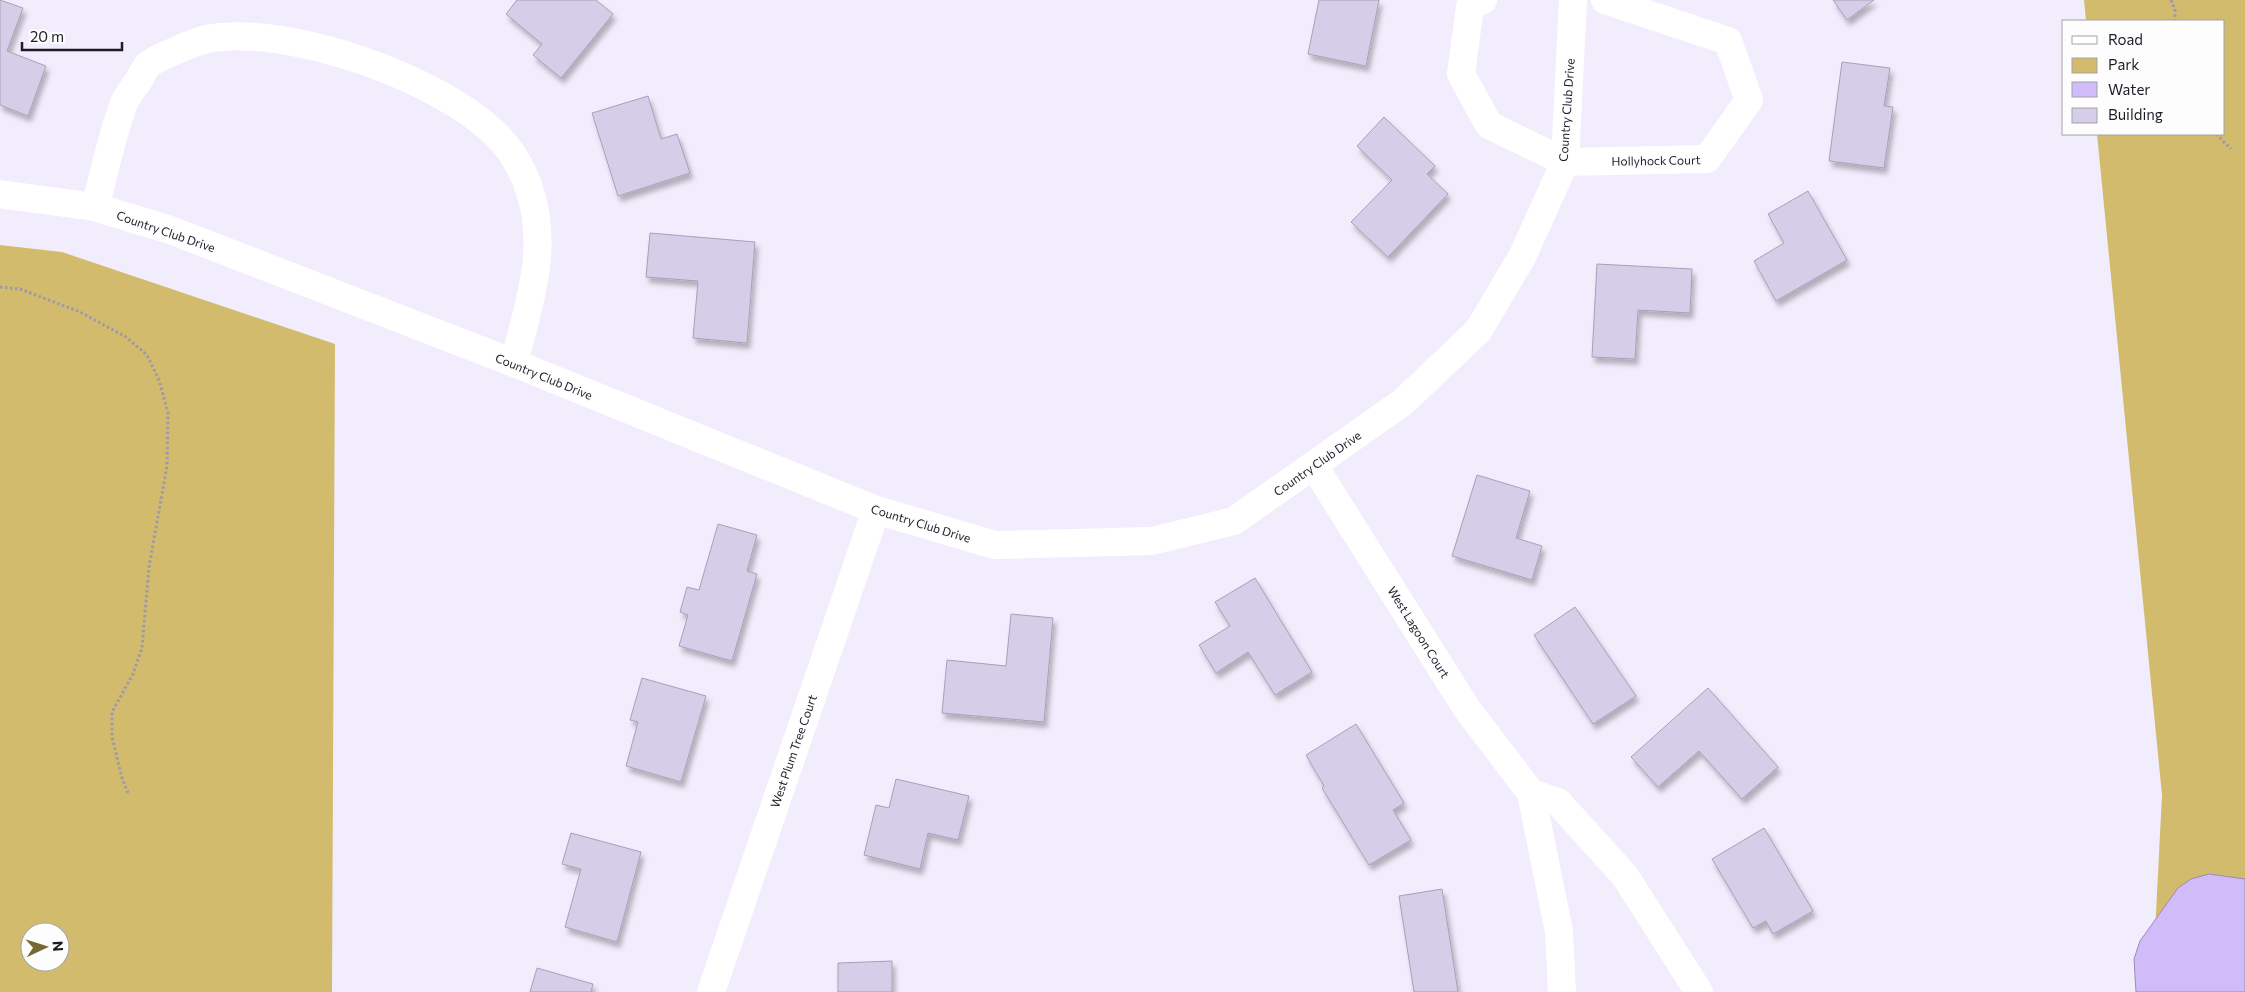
<svg xmlns="http://www.w3.org/2000/svg" width="2245" height="992" font-family="Commissioner,sans-serif">
  <defs>
    <filter id="shadow"><feDropShadow dx="3" dy="5.5" stdDeviation="2.5" flood-color="#0004"/></filter>
  </defs>
  <rect width="100%" height="100%" fill="#f2edfd"/>
  <g fill="#d3bb6e" fill-rule="evenodd">
    <path d="M2084,0H2245V992H2152L2162,795L2097,134H2224V21H2086Z"/>
    <path d="M0,245L62,252L335,344L332,992H0ZM30,932H60V962H30Z"/>
  </g>
  <path fill="#d1bbf9" stroke="#9b8bb9" d="M2209,874L2245,879V992H2136L2134,959L2140,941L2178,888L2191,879Z"/>
  <g fill="#d6cde8" stroke="#a89fb9" filter="url(#shadow)">
    <path d="M0,0L23,8L7,51L46,66L28,116L0,105Z"/>
    <path d="M517,0H596L613,14L561,78L533,55L542,44L506,14Z"/>
    <path d="M1319,0H1379L1366,66L1308,54Z"/>
    <path d="M1833,0H1874L1847,20Z"/>
    <path d="M1842,62L1890,68L1884,106L1893,107L1884,168L1829,161Z"/>
    <path d="M648,96L661,139L677,134L690,173L618,196L592,113Z"/>
    <path d="M1384,117L1435,166L1427,174L1448,194L1388,257L1351,222L1392,180L1357,146Z"/>
    <path d="M1808,191L1847,260L1776,301L1754,261L1784,243L1768,214Z"/>
    <path d="M650,233L755,242L747,343L693,338L698,281L646,277Z"/>
    <path d="M1597,264L1692,269L1690,313L1638,310L1635,359L1592,357Z"/>
    <path d="M1477,475L1530,491L1516,538L1542,546L1532,580L1452,556Z"/>
    <path d="M718,524L757,535L747,571L757,574L732,661L679,646L688,615L680,612L687,587L699,590Z"/>
    <path d="M1255,578L1312,672L1275,695L1248,652L1216,673L1199,645L1230,626L1215,602Z"/>
    <path d="M1575,607L1636,696L1593,724L1534,635Z"/>
    <path d="M1011,614L1053,618L1044,722L942,713L947,660L1006,666Z"/>
    <path d="M642,678L706,696L681,782L626,766L638,722L630,720Z"/>
    <path d="M1708,688L1778,767L1742,799L1699,751L1658,787L1631,757Z"/>
    <path d="M1356,724L1404,803L1393,810L1411,840L1369,865L1322,788L1324,786L1306,755Z"/>
    <path d="M896,779L969,796L958,840L928,833L920,869L864,855L876,805L889,808Z"/>
    <path d="M1764,828L1813,911L1773,934L1766,921L1753,928L1712,859Z"/>
    <path d="M571,833L641,852L617,942L565,927L581,869L562,864Z"/>
    <path d="M1442,889L1458,992H1414L1399,896Z"/>
    <path d="M892,961V992H838V963Z"/>
    <path d="M537,968L593,984L591,992H530Z"/>
  </g>
  <g fill="none" stroke-linecap="round" stroke-linejoin="round">
    <g stroke="#9d99a7" stroke-width="3" stroke-dasharray="2.5 2.5" stroke-linecap="butt">
      <path d="M2171,0L2175,10V21"/>
      <path d="M2216,134L2231,149"/>
      <path d="M0,287L20,289L80,312L126,337L147,355L159,380L168,413L167,466L149,567L142,648L133,674L112,712V737L122,778L128,793"/>
    </g>
    <g stroke="#fff" stroke-width="28">
      <path d="M1483,0L1470,7L1461,74L1489,125L1565,162L1707,159L1749,100L1728,41L1605,0"/>
      <path d="M0,194L95,207L173,231L514,363L876,510L995,545L1152,541L1234,521L1403,402L1478,331L1522,257L1565,162L1573,0"/>
      <path d="M95,207C104,174 111,139 123,106C126,97 133,88 139,80C142,75 145,67 149,64C159,57 195,42 206,39C287,23 448,80 502,141C514,154 525,175 530,192C549,248 528,308 514,363"/>
      <path d="M1314,466L1467,709L1531,793"/>
      <path d="M711,992L876,510"/>
      <path d="M1562,992L1559,931L1531,793L1558,802L1625,876L1699,992"/>
    </g>
  </g>
  <g text-anchor="middle" dominant-baseline="central" stroke-width="4" stroke-linejoin="round" paint-order="stroke">
    <g font-size="12" fill="#1e1b25" stroke="#fdfdfd">
      <text transform="translate(1566 110) rotate(-86)">Country Club Drive</text>
      <text transform="translate(1656 160) rotate(-1)">Hollyhock Court</text>
      <text transform="translate(166 231) rotate(19)">Country Club Drive</text>
      <text transform="translate(544 376) rotate(22)">Country Club Drive</text>
      <text transform="translate(1317 463) rotate(-35)">Country Club Drive</text>
      <text transform="translate(921 523) rotate(17)">Country Club Drive</text>
      <text transform="translate(1419 632) rotate(58)">West Lagoon Court</text>
      <text transform="translate(793 751) rotate(-71)">West Plum Tree Court</text>
    </g>
  </g>
  <rect x="2062" y="20" width="162" height="115" fill="#fdfdfd" stroke="#a4a3a7"/>
  <rect x="2072" y="36" width="25" height="8" fill="#ffffff" stroke="#a4a3a7"/>
  <text x="2108" y="45" font-size="15" fill="#1e1b25">Road</text>
  <rect x="2072" y="58" width="25" height="15" fill="#d3bb6e" stroke="#a4a3a7"/>
  <text x="2108" y="70" font-size="15" fill="#1e1b25">Park</text>
  <rect x="2072" y="82" width="25" height="15" fill="#d1bbf9" stroke="#a4a3a7"/>
  <text x="2108" y="95" font-size="15" fill="#1e1b25">Water</text>
  <rect x="2072" y="108" width="25" height="15" fill="#d6cde8" stroke="#a4a3a7"/>
  <text x="2108" y="120" font-size="15" fill="#1e1b25">Building</text>
  <g transform="translate(45 947) rotate(86)"><circle r="24" fill="#fdfdfd" stroke="#a4a3a7"/>
  <path d="M0-4L9 19L0 12L-9 19Z" fill="#776735"/>
  <text y="-8" font-size="14" font-weight="bold" text-anchor="middle" fill="#1e1b25">N</text>
  </g>
  <path d="M22 42v8h100v-8" fill="none" stroke="#1e1b25" stroke-width="2.5"/>
  <text x="30" y="42" font-size="15" fill="#1e1b25" stroke="#fdfdfd" stroke-width="4" paint-order="stroke">20 m</text>
</svg>
